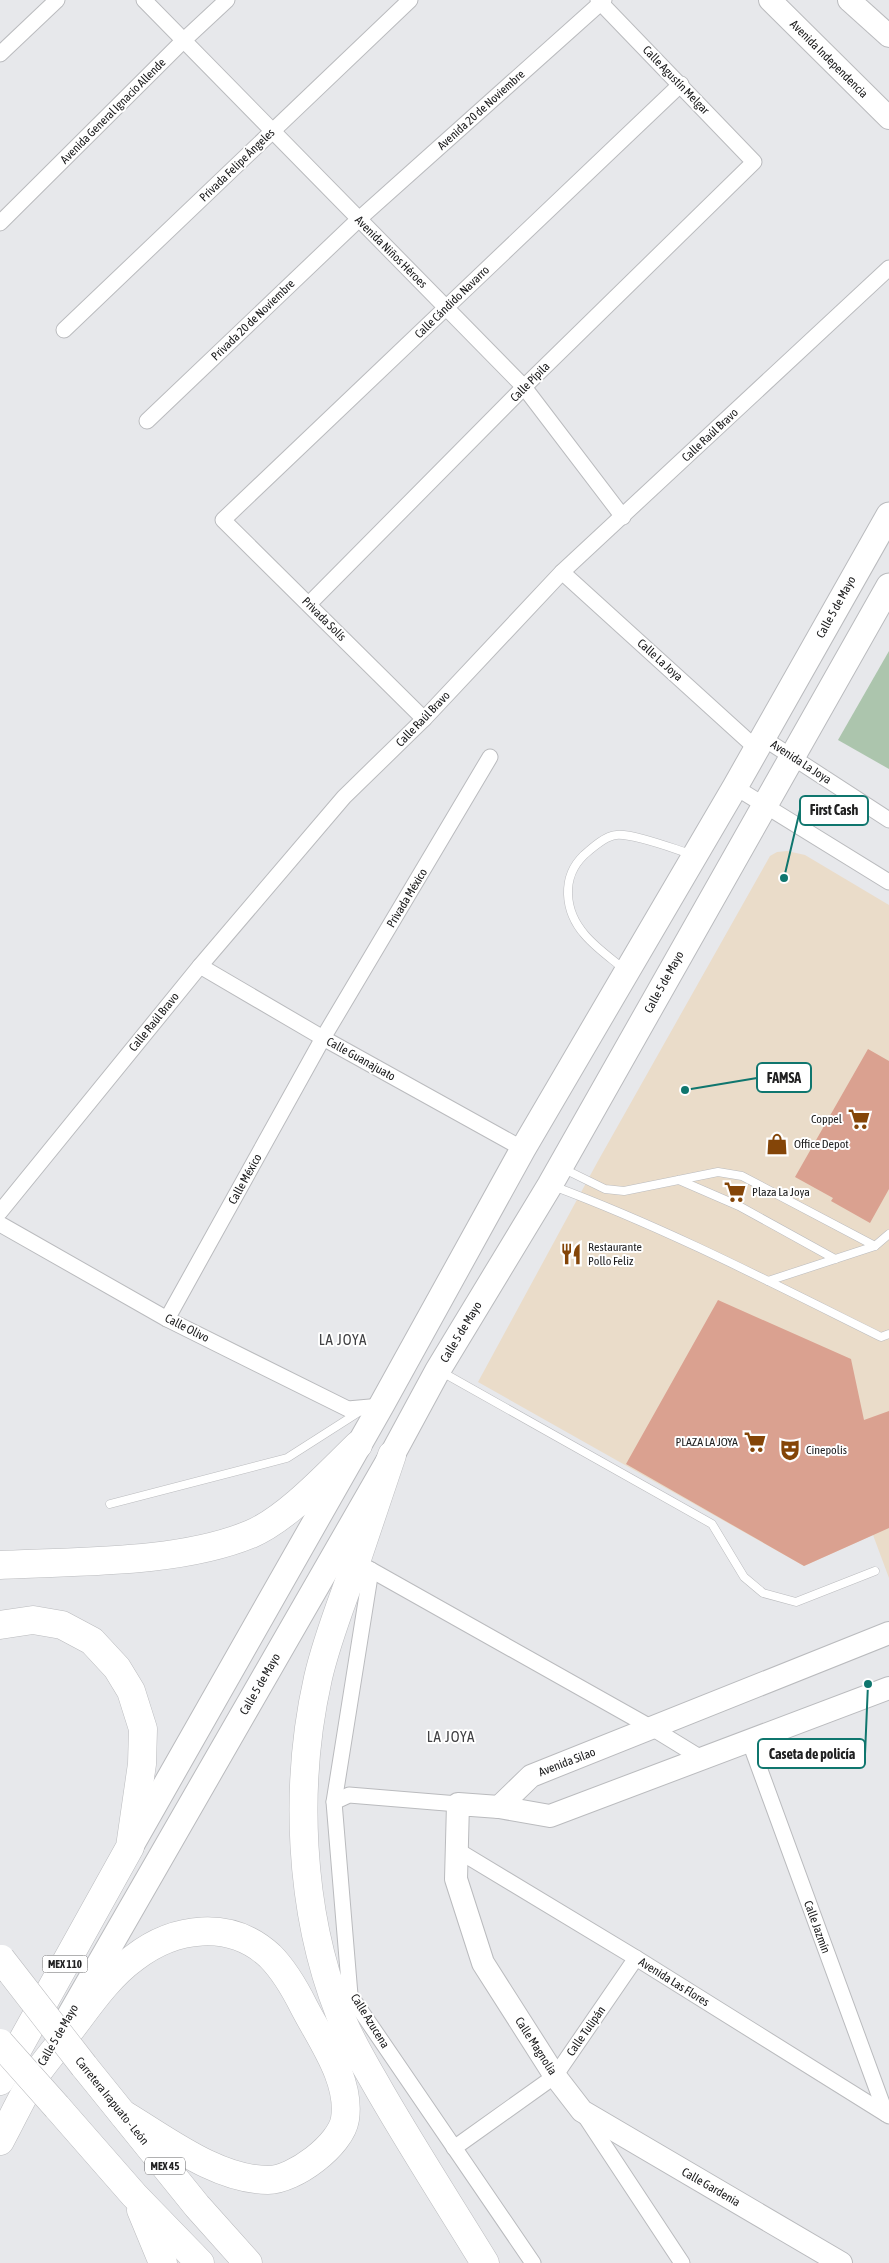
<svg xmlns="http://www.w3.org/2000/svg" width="889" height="2263" font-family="'Asap Condensed',sans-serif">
  <rect width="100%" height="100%" fill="#e7e8eb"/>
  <path fill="#eadcc9" d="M787,851L805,855L889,905V1578L873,1535L804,1566L478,1382L598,1161L761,872L770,856L777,852Z"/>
  <path fill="#acc5ad" d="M889,651V769L838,740Z"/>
  <g fill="#daa190">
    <path d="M868,1049L889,1061V1189L870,1223L831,1201L833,1198L795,1177Z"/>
    <path d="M718,1300L851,1359L864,1420L889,1411V1528L804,1566L626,1464Z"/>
  </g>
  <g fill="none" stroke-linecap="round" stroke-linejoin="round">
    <g stroke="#babbbe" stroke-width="9">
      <g id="lane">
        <path d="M625,970C612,959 596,948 585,935C564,911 561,877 584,855C592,848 605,836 616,835C633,833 674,849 691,854"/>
        <path d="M562,1168L605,1189L624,1191L718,1172L742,1176L875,1246"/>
        <path d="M679,1180L739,1206L835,1259"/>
        <path d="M553,1186C666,1228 774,1284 881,1337L889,1334"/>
        <path d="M768,1281L875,1246L889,1234"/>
        <path d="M440,1371L712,1524L744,1577L763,1593L796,1602L875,1571"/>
        <path d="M110,1504L287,1458L359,1412"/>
      </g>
    </g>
    <g stroke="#babbbe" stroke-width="17">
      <g id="street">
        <path d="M144,0L524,387L623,517"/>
        <path d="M0,54L57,0"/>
        <path d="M0,223L184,40L227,0"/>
        <path d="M64,330L410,0"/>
        <path d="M147,421L359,219L604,0"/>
        <path d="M562,572L757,749"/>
        <path d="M309,604L524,387L754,162L598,0"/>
        <path d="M424,719L223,520L681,84"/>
        <path d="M763,738L889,820"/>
        <path d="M735,787L889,882"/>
        <path d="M200,966L323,1038L523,1149"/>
        <path d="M0,1212L200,966L344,797L424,719L562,572L889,268"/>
        <path d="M0,1224L167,1319L348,1409L381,1406"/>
        <path d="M167,1319L323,1038L490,757"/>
        <path d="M364,1566L652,1728L701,1758"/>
        <path d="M371,1570L334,1802L350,1995L533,2263"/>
        <path d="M749,1740L886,2114"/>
        <path d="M334,1802L349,1795L458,1804"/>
        <path d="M457,1850L636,1958L889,2116"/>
        <path d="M585,2116L682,2263"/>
        <path d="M454,2148L555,2076L636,1958"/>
      </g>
    </g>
    <g stroke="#babbbe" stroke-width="24">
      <g id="secondary">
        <path d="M770,0L889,118"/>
        <path d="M849,0L889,36"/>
        <path d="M499,1807L531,1776L889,1633"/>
        <path d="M841,2263L582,2111L555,2076L483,1963L456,1879L458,1804L499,1807L550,1816L889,1688"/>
      </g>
    </g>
    <g stroke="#babbbe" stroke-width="27">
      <g id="primary">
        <path d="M132,1844L381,1406L523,1149L735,787L889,515"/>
        <path d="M70,2015L392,1455L438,1370L550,1185L889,586"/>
      </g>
    </g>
    <g stroke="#babbbe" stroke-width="29">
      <g id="highway">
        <path d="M392,1455C380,1491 368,1526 356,1562C343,1600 327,1638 318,1678C294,1784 299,1910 339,2012C349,2040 366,2066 381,2093C414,2150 450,2206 485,2263"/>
        <path d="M0,1565C77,1561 179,1564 251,1534C288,1518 329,1473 358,1445"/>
        <path d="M0,1625L33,1620L62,1625L92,1641L117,1668L131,1691L143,1729L142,1764L130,1847L0,2081"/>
        <path d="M84,2066L197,2206L248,2263"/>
        <path d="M57,2107L134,2195L200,2263"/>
        <path d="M0,2141C11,2121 21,2099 33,2079C44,2062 59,2046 71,2029C90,2004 108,1977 134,1958C174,1927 230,1919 270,1956C285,1971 295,1989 304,2007C321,2040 351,2080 345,2119C341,2145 294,2180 268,2180C217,2180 165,2139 123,2114"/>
        <path d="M141,2210L163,2263"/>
      </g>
    </g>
    <use href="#lane" stroke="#fff" stroke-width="8"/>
    <use href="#street" stroke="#fff" stroke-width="15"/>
    <use href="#secondary" stroke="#fff" stroke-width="22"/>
    <use href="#primary" stroke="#fff" stroke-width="25"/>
    <use href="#highway" stroke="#fff" stroke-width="28"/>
    <g stroke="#babbbe" stroke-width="29" stroke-linecap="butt">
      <g id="highway-bridge">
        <path d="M1,1959L84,2066"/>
        <path d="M0,2043L57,2107"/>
      </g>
    </g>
    <use href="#highway-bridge" stroke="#fff" stroke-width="28"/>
  </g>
  <defs>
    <g id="supermarket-bare" transform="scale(1.725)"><path d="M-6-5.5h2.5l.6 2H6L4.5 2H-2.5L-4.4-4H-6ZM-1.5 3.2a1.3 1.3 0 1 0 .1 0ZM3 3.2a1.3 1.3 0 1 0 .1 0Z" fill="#844508" stroke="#fff" stroke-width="2.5" paint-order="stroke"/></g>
    <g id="shop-bare" transform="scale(1.725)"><path d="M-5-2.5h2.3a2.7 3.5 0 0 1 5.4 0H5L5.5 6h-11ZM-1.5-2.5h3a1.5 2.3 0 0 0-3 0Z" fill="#844508" stroke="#fff" stroke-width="2.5" paint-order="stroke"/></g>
    <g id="restaurant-bare" transform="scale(1.725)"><path d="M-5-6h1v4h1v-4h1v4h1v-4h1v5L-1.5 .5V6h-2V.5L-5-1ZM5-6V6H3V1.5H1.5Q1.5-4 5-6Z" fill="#844508" stroke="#fff" stroke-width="2.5" paint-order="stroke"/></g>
    <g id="theatre-bare" transform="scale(1.725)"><path d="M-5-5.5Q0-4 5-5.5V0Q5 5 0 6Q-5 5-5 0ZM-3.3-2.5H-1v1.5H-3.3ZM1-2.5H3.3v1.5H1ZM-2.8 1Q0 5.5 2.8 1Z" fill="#844508" stroke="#fff" stroke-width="2.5" paint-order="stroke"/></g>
  </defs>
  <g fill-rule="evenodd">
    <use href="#supermarket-bare" x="859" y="1119"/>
    <use href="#shop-bare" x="777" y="1144"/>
    <use href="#supermarket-bare" x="735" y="1192"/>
    <use href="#restaurant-bare" x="571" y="1254"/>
    <use href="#supermarket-bare" x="755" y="1442"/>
    <use href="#theatre-bare" x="790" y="1450"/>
  </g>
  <g text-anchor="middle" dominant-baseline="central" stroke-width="4" stroke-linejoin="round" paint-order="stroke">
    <g fill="#fff" stroke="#636364" stroke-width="1">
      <rect x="42.5" y="1955.5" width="45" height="17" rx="4"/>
      <rect x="145" y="2157.5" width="40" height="17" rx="4"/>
    </g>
    <g font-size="11" font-weight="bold" fill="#202021">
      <text x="65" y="1964">MEX 110</text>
      <text x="165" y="2166">MEX 45</text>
    </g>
    <g font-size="12" fill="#202021" stroke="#fff">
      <text transform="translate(829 59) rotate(45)">Avenida Independencia</text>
      <text transform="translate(676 80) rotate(46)">Calle Agustín Melgar</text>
      <text transform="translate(481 110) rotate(-42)">Avenida 20 de Noviembre</text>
      <text transform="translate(113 111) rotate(-45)">Avenida General Ignacio Allende</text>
      <text transform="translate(237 165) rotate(-44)">Privada Felipe Ángeles</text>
      <text transform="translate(391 252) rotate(45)">Avenida Niños Héroes</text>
      <text transform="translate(452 302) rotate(-44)">Calle Cándido Navarro</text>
      <text transform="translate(253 320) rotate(-44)">Privada 20 de Noviembre</text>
      <text transform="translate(530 382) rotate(-45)">Calle Pípila</text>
      <text transform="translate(710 435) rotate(-43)">Calle Raúl Bravo</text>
      <text transform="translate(836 607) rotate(-61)">Calle 5 de Mayo</text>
      <text transform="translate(324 619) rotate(45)">Privada Solís</text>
      <text transform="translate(660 660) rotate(42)">Calle La Joya</text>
      <text transform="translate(423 719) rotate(-46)">Calle Raúl Bravo</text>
      <text transform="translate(801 762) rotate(33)">Avenida La Joya</text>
      <text transform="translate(407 898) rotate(-59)">Privada México</text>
      <text transform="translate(664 982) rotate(-61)">Calle 5 de Mayo</text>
      <text transform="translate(154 1022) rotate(-51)">Calle Raúl Bravo</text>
      <text transform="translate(361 1059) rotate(29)">Calle Guanajuato</text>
      <text transform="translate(245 1179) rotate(-61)">Calle México</text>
      <text transform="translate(187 1328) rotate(27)">Calle Olivo</text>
      <text transform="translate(461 1332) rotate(-59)">Calle 5 de Mayo</text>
      <text transform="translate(260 1684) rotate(-60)">Calle 5 de Mayo</text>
      <text transform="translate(567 1762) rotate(-21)">Avenida Silao</text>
      <text transform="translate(817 1927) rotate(70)">Calle Jazmín</text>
      <text transform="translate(674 1982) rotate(32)">Avenida Las Flores</text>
      <text transform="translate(370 2021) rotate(58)">Calle Azucena</text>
      <text transform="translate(586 2031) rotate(-55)">Calle Tulipán</text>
      <text transform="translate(58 2035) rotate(-60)">Calle 5 de Mayo</text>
      <text transform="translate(536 2046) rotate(57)">Calle Magnolia</text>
      <text transform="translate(112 2101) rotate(51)">Carretera Irapuato - León</text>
      <text transform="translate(711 2187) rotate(30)">Calle Gardenia</text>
    </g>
    <g font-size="12" fill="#202021" stroke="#fff" text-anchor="start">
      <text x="842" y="1119" text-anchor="end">Coppel</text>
      <text x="794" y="1144">Office Depot</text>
      <text x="752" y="1192">Plaza La Joya</text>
      <text x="588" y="1247">Restaurante<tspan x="588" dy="14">Pollo Feliz</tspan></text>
      <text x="738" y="1442" text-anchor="end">PLAZA LA JOYA</text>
      <text x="806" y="1450">Cinepolis</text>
    </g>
    <g font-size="15" letter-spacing="1" fill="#404043" stroke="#fff">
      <text x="343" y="1339">LA JOYA</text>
      <text x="451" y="1736">LA JOYA</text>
    </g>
  </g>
  <path fill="none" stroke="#0f766e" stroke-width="2" d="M784 878L800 810M685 1090L757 1078M868 1684L865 1754"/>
  <g fill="#0f766e" stroke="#fff" stroke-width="2">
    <circle cx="784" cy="878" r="5"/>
    <circle cx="685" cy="1090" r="5"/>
    <circle cx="868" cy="1684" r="5"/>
  </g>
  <g fill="#fff" stroke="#0f766e" stroke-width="2">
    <rect x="800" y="796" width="68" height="29" rx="5"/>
    <rect x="757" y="1063" width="54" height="29" rx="5"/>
    <rect x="758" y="1739" width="107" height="29" rx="5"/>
  </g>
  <g font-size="14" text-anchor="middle" font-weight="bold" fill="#202021">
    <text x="834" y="815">First Cash</text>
    <text x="784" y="1083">FAMSA</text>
    <text x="812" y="1759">Caseta de policía</text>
  </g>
</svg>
